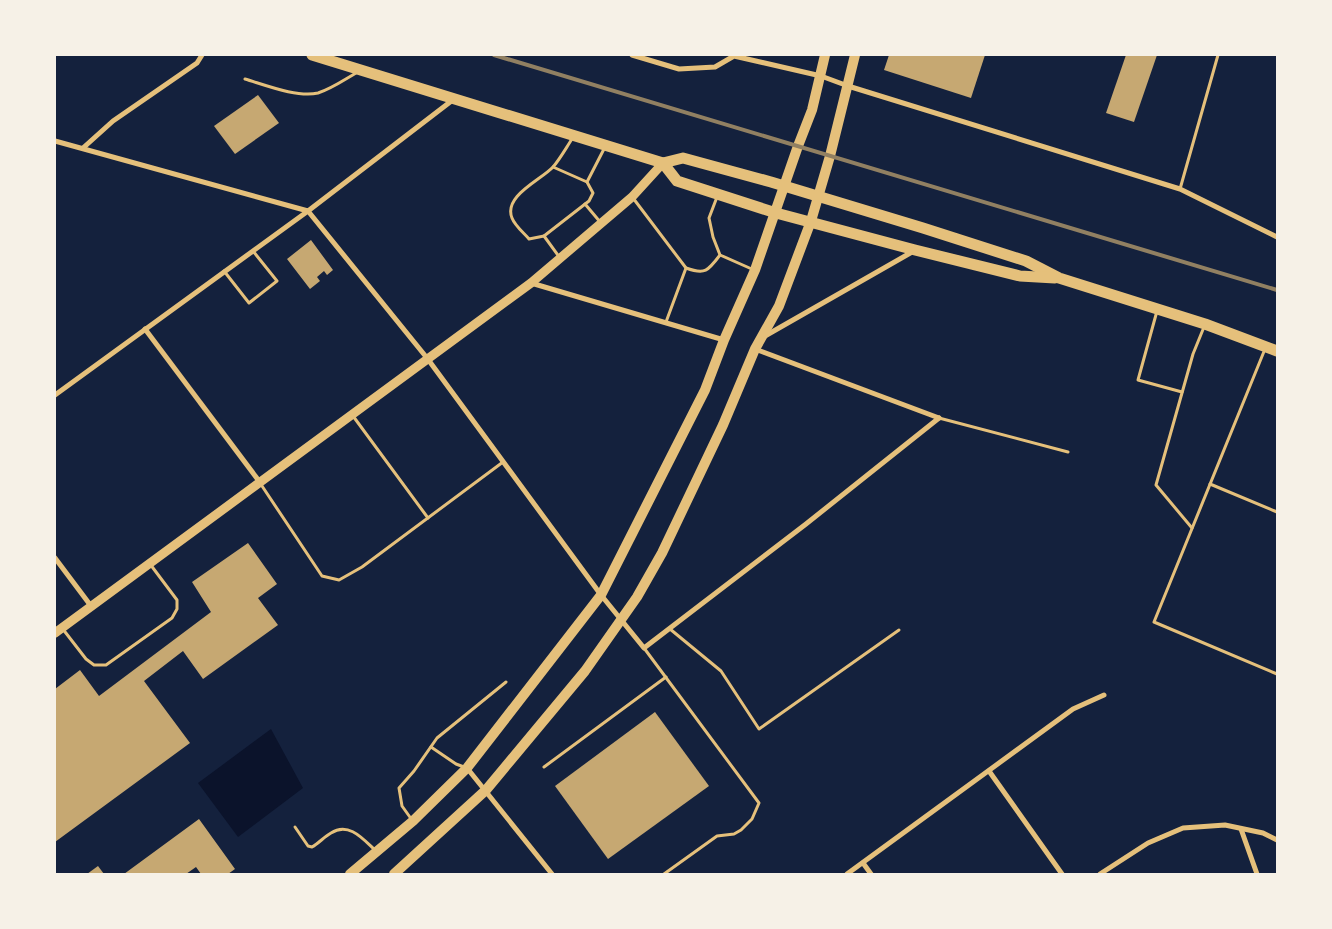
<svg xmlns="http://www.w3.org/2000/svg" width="1332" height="929" font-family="'PT Sans',sans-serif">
  <rect width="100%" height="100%" fill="#14213d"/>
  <path fill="#0b132b" d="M271,729L303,788L238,837L198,783Z"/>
  <g fill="#c6a872">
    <path d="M889,55H985L971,98L884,70Z"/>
    <path d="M1126,55H1157L1134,122L1106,113Z"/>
    <path d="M258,95L279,123L235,154L214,126Z"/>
    <path d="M311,240L333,270L327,275L324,271L317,277L320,281L310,289L287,259Z"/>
    <path d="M248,543L277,584L258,598L278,625L203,679L183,651L144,681L190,743L55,842V689L80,670L99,696L211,612L192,582Z"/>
    <path d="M655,712L709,786L608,859L555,786Z"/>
    <path d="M199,819L235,869L228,874H201L196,867L186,874H124Z"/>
    <path d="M98,866L104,874H87Z"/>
  </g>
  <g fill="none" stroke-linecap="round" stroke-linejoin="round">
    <g stroke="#e5c07b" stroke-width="3">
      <path d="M245,79C265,85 298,98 318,93C331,89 344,80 356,73"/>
      <path d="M587,182L605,147"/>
      <path d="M1180,189L1218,55"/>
      <path d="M633,198L686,268C705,275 708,271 720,255L713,237L709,218L717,197"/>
      <path d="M585,204L601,223"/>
      <path d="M544,236L589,201L593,193L587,182L553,167"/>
      <path d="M720,255L754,270"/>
      <path d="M560,258L544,236L529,239C524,233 515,226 512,218C503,196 541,180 553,167C560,159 566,148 572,139"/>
      <path d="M224,271L249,303L277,281L253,251"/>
      <path d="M1157,311L1138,380L1182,392"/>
      <path d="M666,322L686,268"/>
      <path d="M1265,349L1154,622L1277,674"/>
      <path d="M353,416L428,518"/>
      <path d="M939,418L1068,452"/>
      <path d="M260,483L322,576L339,580L362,567L503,462"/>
      <path d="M1210,484L1277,512"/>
      <path d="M1192,528L1156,485L1193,354L1204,327"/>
      <path d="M62,628L86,659L94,665H106L172,618L177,609V600L150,564"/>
      <path d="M670,629L721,671L759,729L899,630"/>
      <path d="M644,648L759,803L752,819L741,830L734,834L717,836L664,874"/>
      <path d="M431,747L456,764L464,767"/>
      <path d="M544,767L666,677"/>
      <path d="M412,820L402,806L399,788L414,771L437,738L506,682"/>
      <path d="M295,827L308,846L312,847C319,843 324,837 331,833C349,821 364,840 376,851"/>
    </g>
    <g stroke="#e5c07b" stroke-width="5">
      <path d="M632,55L679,69L715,67L734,56L821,76L848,86L1180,189L1277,237"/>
      <path d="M55,141L308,211"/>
      <path d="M83,148L113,121L197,63L202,55"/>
      <path d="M308,211L427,358L601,595L644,648L806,524L939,418"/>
      <path d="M531,283L724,340"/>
      <path d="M145,329L259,481"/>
      <path d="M765,336L912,252"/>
      <path d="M755,349L939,418"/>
      <path d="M55,395L308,211L454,99"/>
      <path d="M55,558L91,606"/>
      <path d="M467,768L552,874"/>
      <path d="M989,771L1062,874"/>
      <path d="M1241,829L1257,874"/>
      <path d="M863,863L871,874"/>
      <path d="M847,874L1073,709L1104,695"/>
      <path d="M1100,874L1148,843L1183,828L1225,825L1263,833L1277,840"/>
    </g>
    <path stroke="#e5c07b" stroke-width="9" d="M55,633L531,283L632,197L663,163"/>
    <g stroke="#e5c07b" stroke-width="10">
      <path d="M350,874L413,821L467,768L601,595L705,390L724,340L755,270L798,146L812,110L825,55"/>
      <path d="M394,874L486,790L585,671L637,597L662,553L723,425L755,349L779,306L811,221L830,156L855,55"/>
    </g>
    <g stroke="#e5c07b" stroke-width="11">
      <path d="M312,55L663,163L683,158L771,182L923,228L1026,261L1059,278L1205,324L1277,351"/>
      <path d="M663,163L677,181L776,213L915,250L1020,276L1055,278"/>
    </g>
    <path stroke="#918062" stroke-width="4" d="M494,55L1277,290"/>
  </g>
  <rect width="1332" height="929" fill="none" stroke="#f6f1e7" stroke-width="112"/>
</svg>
